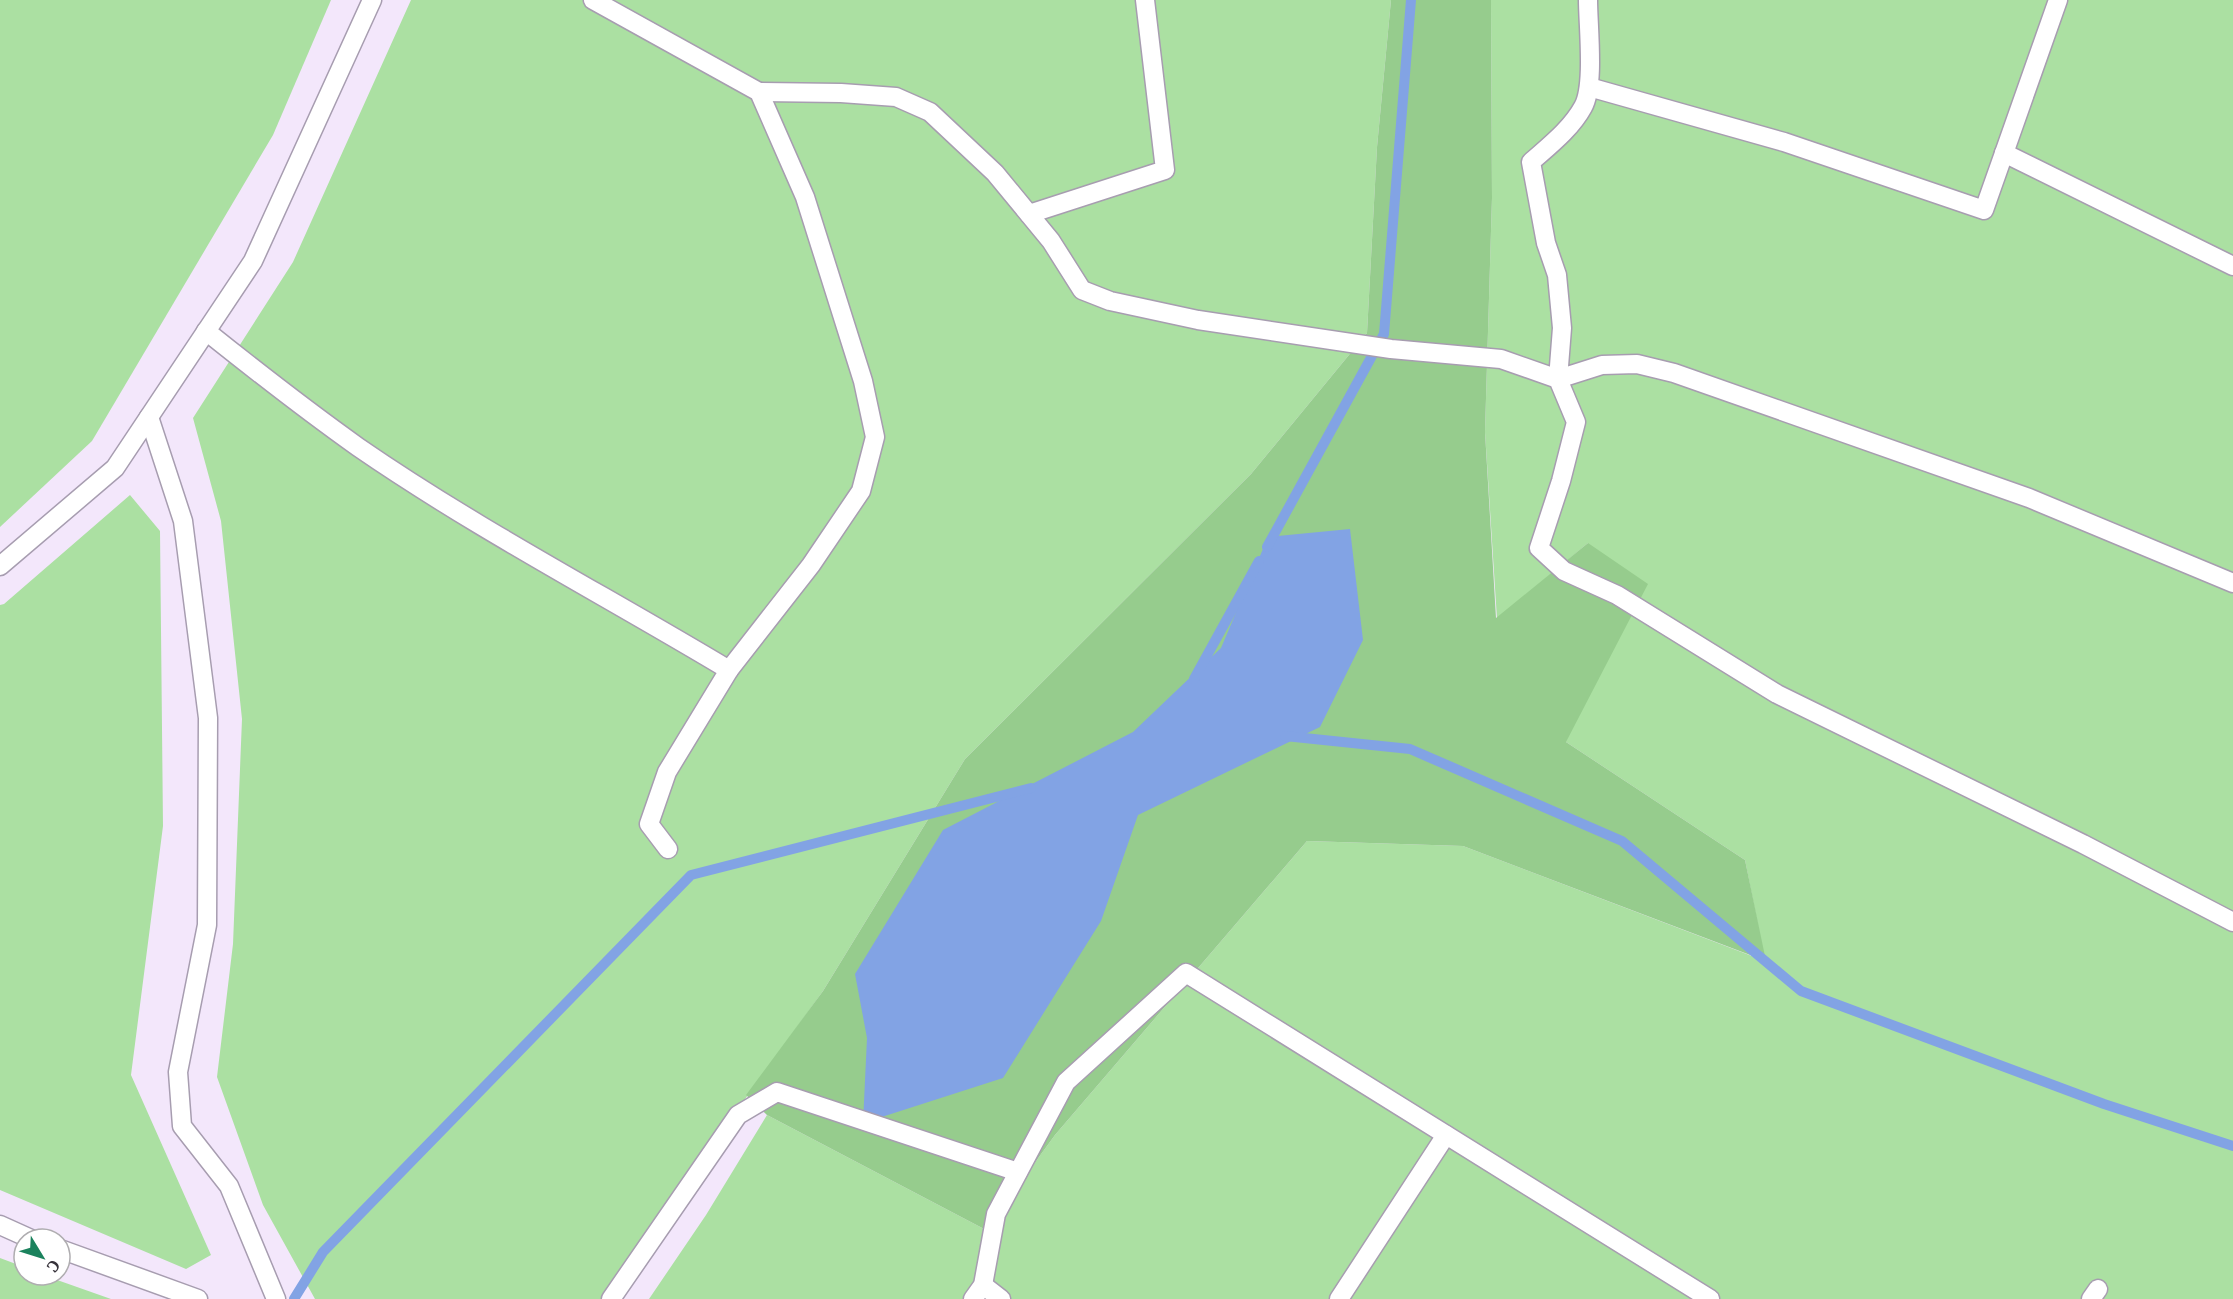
<svg xmlns="http://www.w3.org/2000/svg" width="2233" height="1299" font-family="'PT Serif',serif">
  <rect width="100%" height="100%" fill="#f3e7fb"/>
  <g fill="#abe0a2">
    <path d="M0,0H331L273,135L92,441L0,527Z"/>
    <path d="M411,0H1391L1377,147L1367,333L1251,474L965,759L823,991L601,1299H315L263,1205L217,1077L233,944L242,719L221,521L193,418L293,262Z"/>
    <path d="M1491,0H2233V1299H649L706,1215L767,1115L986,1230L1055,1135L1307,841L1463,846L1765,961L1745,860L1566,742L1588,543L1497,619L1485,432L1492,198Z"/>
    <path d="M130,495L160,531L163,826L131,1075L211,1255L186,1269L0,1190V605L4,604Z"/>
    <path d="M0,1258L24,1267V1275H43L111,1299H0Z"/>
  </g>
  <path fill="#96cc8d" d="M1391,0H1491L1492,198L1485,432L1496,618L1588,543L1648,584L1566,742L1745,860L1766,961L1463,846L1307,841L1055,1135L986,1230L767,1115L746,1095L823,991L965,759L1251,474L1367,333L1377,147Z"/>
  <path fill="#82a3e4" d="M1350,529L1363,640L1320,727L1138,815L1101,921L1003,1078L863,1123L867,1038L855,974L943,830L1133,732L1221,648L1268,537Z"/>
  <g fill="none" stroke-linecap="round" stroke-linejoin="round">
    <g stroke="#82a3e4" stroke-width="10">
      <path d="M1267,547L1384,334L1411,0"/>
      <path d="M1194,679L1259,561"/>
      <path d="M1285,736L1410,749L1622,841L1801,991L2104,1104L2233,1146"/>
      <path d="M294,1299L323,1252L691,875L1031,788"/>
    </g>
    <g stroke="#a79db0" stroke-width="21">
      <g id="lane">
        <path d="M593,0L759,92L805,197L863,381L875,437L861,491L811,565L729,670"/>
        <path d="M1588,0C1588,26 1595,86 1583,107C1571,129 1549,146 1531,162L1546,243L1557,275L1562,328L1558,379L1602,365L1637,364L1674,373L2029,498L2233,583"/>
        <path d="M1589,87L1784,142L1984,210L2058,0"/>
        <path d="M759,92L841,93L896,97L930,112L995,173L1051,241L1082,290L1110,301L1198,320L1391,349L1501,359L1558,379L1576,422L1561,481L1539,548L1564,571L1617,595L1777,694L2083,844L2233,922"/>
        <path d="M2004,153L2233,266"/>
        <path d="M1029,214L1165,170L1145,0"/>
        <path d="M206,331C256,371 306,410 358,447C477,529 606,596 729,670L667,772L649,824L668,849"/>
        <path d="M149,417L183,521L208,718L207,925L178,1072L182,1126L229,1186L276,1299"/>
        <path d="M0,566L115,468L253,261L372,0"/>
        <path d="M0,1225L31,1239"/>
        <path d="M60,1249L198,1299"/>
        <path d="M983,1285L1001,1299"/>
        <path d="M611,1299L738,1115L777,1092L1018,1172"/>
        <path d="M973,1299L983,1285L996,1214L1066,1082L1186,973L1710,1299"/>
        <path d="M1339,1299L1446,1135"/>
        <path d="M2091,1299L2098,1289"/>
      </g>
    </g>
    <use href="#lane" stroke="#fff" stroke-width="18"/>
  </g>
  <g transform="translate(42 1257) rotate(128)"><circle r="28" fill="#ffffff" stroke="#afadb0" stroke-width="1.5"/>
  <path d="M0-4.5L10 22L0 15L-10 22Z" fill="#1b825d"/>
  <text y="-9" font-size="16" font-weight="bold" text-anchor="middle" fill="#36323a">С</text>
  </g>
</svg>
